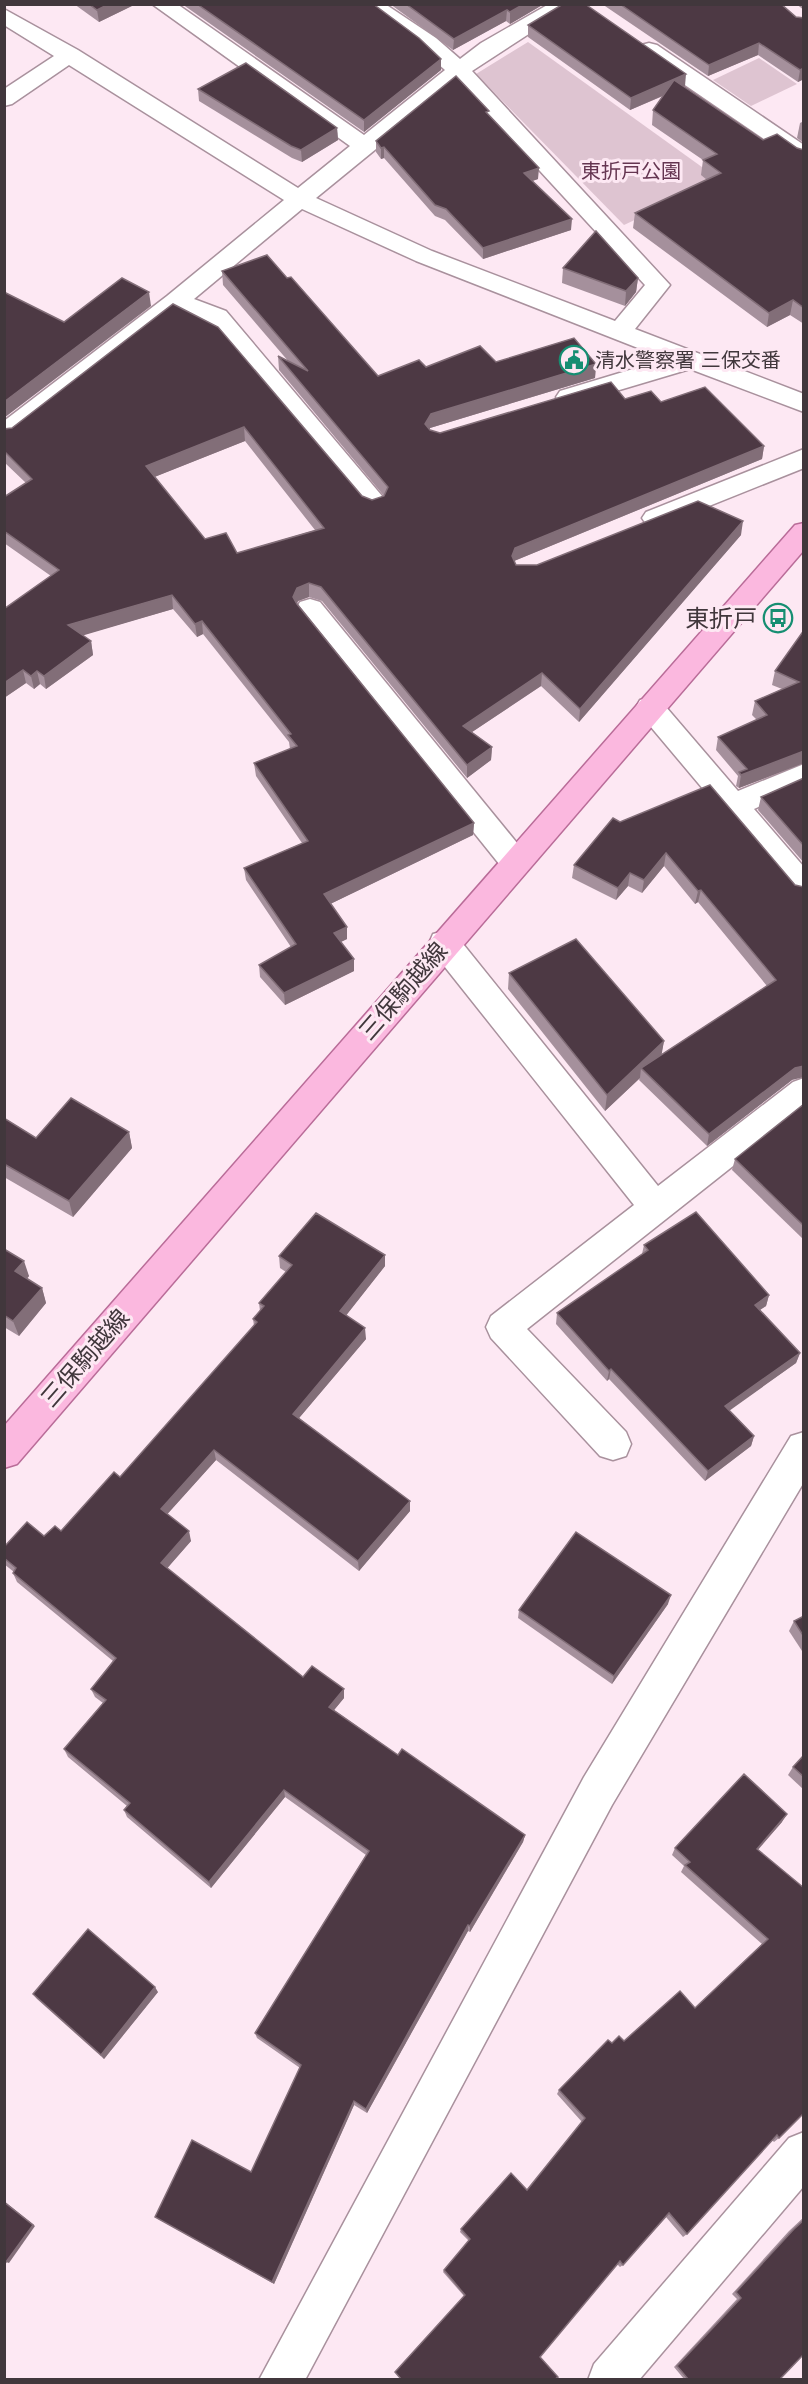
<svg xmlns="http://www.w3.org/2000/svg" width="808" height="2384" font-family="Jost,'Noto Sans JP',sans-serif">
  <rect width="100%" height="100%" fill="#fde8f3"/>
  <g fill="#dec4d1">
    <path d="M528,42L720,180L624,225L476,74Z"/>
    <path d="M759,58L797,84L751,106L713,80Z"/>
  </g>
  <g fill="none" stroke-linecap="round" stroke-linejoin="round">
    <g stroke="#a9919d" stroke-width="3">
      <g id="minor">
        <path d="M152,4H177L364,135L445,70L420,48L360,4H385L436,38L460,59L481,43L549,4H575L472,71L670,285L635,329L804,394V412L690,369L569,405L560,403L556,397L560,391L666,359L416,261L302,209L194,299L226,311L382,496L386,502L382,508L373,511L364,508L208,323L179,311L13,440L4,442V421L167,296L284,200L69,65L12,104L4,106V89L54,56L4,25V9L78,50L298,188L350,146ZM458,82L645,285L615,321L432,251L316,198Z"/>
        <path d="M649,43L657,45L804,145V163L796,161L641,55L638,50L641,45Z"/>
        <path d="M804,449V468L664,524L655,527L646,524L642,518L646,512Z"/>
        <path d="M310,599L320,602L526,854L530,862L526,870L515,874L504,870L300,616L296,609L300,602Z"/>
        <path d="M650,697L660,700L738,791L804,764V787L754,809L804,867V900L793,896L640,714L636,707L640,700Z"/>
        <path d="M444,931L455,934L658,1186L793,1082L804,1078V1110L527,1329L626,1432L631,1444L626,1456L613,1460L600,1456L491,1338L486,1327L491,1316L634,1205L433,952L429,943L433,934Z"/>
        <path d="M804,1432V1482L612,1805L305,2380H259L584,1777L791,1436Z"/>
        <path d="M804,2132V2186L639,2380H588L594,2364L789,2138Z"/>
      </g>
    </g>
    <g stroke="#b96c98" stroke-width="3">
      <path id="major" d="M804,523V550L17,1464L4,1468V1426L795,525Z"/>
    </g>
    <use href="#minor" fill="#fff" fill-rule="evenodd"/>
    <use href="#major" fill="#fbb8df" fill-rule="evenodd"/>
  </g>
  <g fill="#a5909c" fill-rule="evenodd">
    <path d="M74,4H136L99,22Z"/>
    <path d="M182,4H373L441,59V70L364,132Z"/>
    <path d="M390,4H544L510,24L506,21L453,50Z"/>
    <path d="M602,4H781L804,79L798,82L758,55L708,76Z"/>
    <path d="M796,4H804V10Z"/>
    <path d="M528,25L684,87L763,140L804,150V324L790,315L767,327L633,228L635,213L707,180L701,175L703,160L652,125L653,110L663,96L630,110L528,37Z"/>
    <path d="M198,89L337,128L338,140L302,162L292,158L199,101Z"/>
    <path d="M489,115L538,179L532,181L571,230L483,259L445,220L435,216L384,158L381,159L376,152V141Z"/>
    <path d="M804,121V143L797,138L800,123Z"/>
    <path d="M563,268L638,278L636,292L625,306L562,283Z"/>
    <path d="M222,271L287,278L378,376L426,367L496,362L596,364L595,378L430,428V430L440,433L625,399L661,402L764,446L762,459L514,561L516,565H537L741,535L579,722L541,686L472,732L492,747L491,760L467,778L322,601L309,597L298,601L297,603L474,823L473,835L330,904L347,927V939L341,942L354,971L285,1005L260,977L259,965L291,947L246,880L244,868L302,843L256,776L254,763L290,749L289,742L203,634L197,637L173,609L82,635L91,641L93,655L46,689L40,684L34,689L26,683L4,698L51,576L4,543V497L26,483L4,462V429L12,428L173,304L362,496L372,500L384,496L279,370L278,356L289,362L223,285ZM245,441L315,530L237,553L205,539L154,477Z"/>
    <path d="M804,630V763L739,788L736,786L738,776L716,750L718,737L757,720L752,715L755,701L782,689L772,685L775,671Z"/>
    <path d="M804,778V863L758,810L761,797Z"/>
    <path d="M620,822L795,885L792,1080L707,1146L639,1080L640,1078L605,1111L508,989L509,973L664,1041L661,1055L767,986L698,902L695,904L664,866L642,893L628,886L616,900L572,878L574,865Z"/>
    <path d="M804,1104V1240L732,1170L735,1159Z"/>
    <path d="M4,1118L36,1138L129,1132L132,1148L73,1217L4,1177Z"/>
    <path d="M644,1245L769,1295L766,1306L760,1310L800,1353L796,1363L729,1410L754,1436L751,1446L705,1481L609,1379L607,1381L556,1324L557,1313L642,1254Z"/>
    <path d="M4,1249L29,1276L27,1279L42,1288L46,1303L19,1336L4,1327Z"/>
    <path d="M385,1255V1266L346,1315L366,1339L299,1418L410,1511L359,1571L216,1460L167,1514L191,1541L167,1568L303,1677L344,1698L334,1710L398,1755L525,1835L523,1842L470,1932L468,1931L367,2113L354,2105L274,2284L155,2217L251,2172L300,2068L257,2038L255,2033L366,1855L285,1797L211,1888L127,1817L124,1810L127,1806L68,1757L64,1749L103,1703L95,1697L91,1689L113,1661L17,1582L13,1573L14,1572L4,1564V1547L44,1536L61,1531L120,1477L254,1326L253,1319L260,1311L259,1303L286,1272L280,1268L279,1256Z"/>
    <path d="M668,1604L612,1684L518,1618L519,1610Z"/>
    <path d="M804,1616V1654L789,1631L794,1621Z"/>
    <path d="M804,1755V1790L788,1775L793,1767Z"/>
    <path d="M782,1822L758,1850L804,1888L779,2138L774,2142L772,2140L687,2234L683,2237L666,2217L623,2265L620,2267L617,2264L464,2296L443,2272L444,2270L469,2241L460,2232L461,2229L527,2190L582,2122L557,2094L559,2090L612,2043L624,2041L695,2008L762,1944L681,1872L684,1866L672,1855L675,1848Z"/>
    <path d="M158,1992L104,2059L37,1999L33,1994Z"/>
    <path d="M804,2217V2354L780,2379H684L674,2367L737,2299L732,2294L789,2231Z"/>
  </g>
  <g fill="#826e78">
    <path d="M109,4H136L99,22L97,10Z"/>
    <path d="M524,4H544L510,24V12Z"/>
    <path d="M507,10L506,21L453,50L454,39Z"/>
    <path d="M759,43L758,55L708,76L709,65Z"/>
    <path d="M441,59V70L364,132V120Z"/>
    <path d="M804,68V79L798,82L800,70Z"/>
    <path d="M686,74L685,86L630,110L631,98Z"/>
    <path d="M337,128L338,140L302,162L301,150Z"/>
    <path d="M384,147V158L381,159V148Z"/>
    <path d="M539,168L538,179L524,184V173Z"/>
    <path d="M572,219L571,230L483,259V248Z"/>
    <path d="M638,278L636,292L625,306L626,291Z"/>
    <path d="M149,292L151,306L4,418V402Z"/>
    <path d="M793,300L790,315L767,327L769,313Z"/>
    <path d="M596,364L595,378L430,428L425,437V424L431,414Z"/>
    <path d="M244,427L245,441L147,480L146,466Z"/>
    <path d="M764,446L762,459L514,561L512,556L515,548Z"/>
    <path d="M743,521L741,535L579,722L580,709Z"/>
    <path d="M309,583V597L298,601L294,610L293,597L297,588Z"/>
    <path d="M172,595L173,609L71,639L68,625Z"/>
    <path d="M202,621L203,634L197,637L195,624Z"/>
    <path d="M91,641L93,655L46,689L44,676Z"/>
    <path d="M23,670L26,683L4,698V683Z"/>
    <path d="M37,671L40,684L34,689L31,676Z"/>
    <path d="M542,673L541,686L463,738V726Z"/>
    <path d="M492,747L491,760L467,778V765Z"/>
    <path d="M804,751V763L739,788L741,775Z"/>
    <path d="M474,823L473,835L324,907V894Z"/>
    <path d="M666,853L664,866L642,893L644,880Z"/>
    <path d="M630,873L628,886L616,900L618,888Z"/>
    <path d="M701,890L698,902L695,904L698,891Z"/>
    <path d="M347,927V939L334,945V933Z"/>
    <path d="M354,959V971L285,1005L284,993Z"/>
    <path d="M664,1041L661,1058L641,1068L640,1078L605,1111L607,1095Z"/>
    <path d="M804,1066V1077L792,1080L707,1146L709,1134L795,1068Z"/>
    <path d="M129,1132L132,1148L73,1217L69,1201Z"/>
    <path d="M385,1255V1266L341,1322L340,1311Z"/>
    <path d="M24,1261L29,1276L20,1286L15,1271Z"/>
    <path d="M42,1288L46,1303L19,1336L13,1321Z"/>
    <path d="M769,1295L766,1306L752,1315L755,1305Z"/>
    <path d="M365,1328L366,1339L294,1424L293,1414Z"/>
    <path d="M800,1353L796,1363L722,1416L725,1406Z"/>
    <path d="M611,1369L609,1379L607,1381L609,1371Z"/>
    <path d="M754,1436L751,1446L705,1481L708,1471Z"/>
    <path d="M214,1450L216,1460L163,1519L161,1509Z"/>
    <path d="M410,1501V1511L359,1571L358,1561Z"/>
    <path d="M189,1531L191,1541L164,1572L161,1563Z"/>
    <path d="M671,1595L668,1604L612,1684L614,1676Z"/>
    <path d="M344,1689V1698L330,1715L329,1707Z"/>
    <path d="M284,1790L285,1797L211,1888L209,1882Z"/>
    <path d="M787,1814L782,1822L752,1856L757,1849Z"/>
    <path d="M525,1835L523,1842L470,1932V1926Z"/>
    <path d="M468,1925V1931L367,2113L366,2109Z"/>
    <path d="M155,1987L158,1992L104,2059L101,2055Z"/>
    <path d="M354,2101V2105L274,2284L272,2282Z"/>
    <path d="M4,2201L35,2226L9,2263L6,2262Z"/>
  </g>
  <g fill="#4d3944" stroke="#826e78" stroke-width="1.5" fill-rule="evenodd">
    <path d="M89,4H109L97,10Z"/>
    <path d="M197,4H373L419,38L441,59L364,120Z"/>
    <path d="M406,4H524L510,12L507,10L454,39Z"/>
    <path d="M563,4H585L686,74L631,98L528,25Z"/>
    <path d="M620,4H781L796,17L804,18V68L800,70L759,43L709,65Z"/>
    <path d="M246,63L337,128L301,150L291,146L198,89Z"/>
    <path d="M456,76L489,111L486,112L539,168L524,173L572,219L483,248L446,209L435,205L384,147L381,148L376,141Z"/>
    <path d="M674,80L763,140L777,134L797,148L804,150V308L793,300L769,313L635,213L721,173L703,160L717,154L653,110Z"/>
    <path d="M596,231L638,278L626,291L563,268Z"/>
    <path d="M267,255L287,278L291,277L378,376L419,360L426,367L480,346L496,362L574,338L596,364L431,414L425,424L430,430L440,433L611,382L625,399L651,391L661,402L705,387L764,446L515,548L512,556L516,565H537L698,501L743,521L580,709L542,673L463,726L492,747L467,765L321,587L309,583L297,588L293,597L297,604L474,823L324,894L347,927L334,933L354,959L284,993L259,965L296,944L244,868L308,841L254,763L297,746L288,735L291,734L202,621L195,624L172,595L68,625L91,641L44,676L37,671L31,676L23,670L4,683V609L59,570L4,531V497L32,479L4,451V429L12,428L173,304L218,327L362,496L372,500L384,496L388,487L278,356L308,371L222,271ZM244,427L324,528L237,553L226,533L205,539L146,466Z"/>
    <path d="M122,278L149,292L4,402V292L64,322Z"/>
    <path d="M804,630V751L741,775L739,772L747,769L718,737L767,715L755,701L799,682L775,671Z"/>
    <path d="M804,778V846L761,797Z"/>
    <path d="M710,785L795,885L804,887V1066L795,1068L709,1134L641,1068L776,980L701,890L698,891L666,853L644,880L630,873L618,888L574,865L613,818L620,822Z"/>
    <path d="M576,939L664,1041L607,1095L509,973Z"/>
    <path d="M71,1098L129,1132L69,1201L4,1164V1118L36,1138Z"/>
    <path d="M804,1104V1226L735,1159Z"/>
    <path d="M696,1212L769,1295L755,1305L800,1353L725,1406L754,1436L708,1471L611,1369L609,1371L557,1313L648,1250L644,1245Z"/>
    <path d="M316,1213L385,1255L340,1311L365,1328L293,1414L410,1501L358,1561L214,1450L161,1509L189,1531L161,1563L303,1677L312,1666L344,1689L329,1707L398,1755L402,1749L525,1835L470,1926L468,1925L366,2109L354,2101L272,2282L155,2217L192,2140L251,2172L301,2065L255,2033L369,1851L284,1790L209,1882L124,1810L130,1803L64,1749L106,1700L91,1689L116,1658L13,1573L16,1568L4,1558V1547L27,1522L44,1536L55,1526L61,1531L114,1472L120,1477L257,1322L253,1319L264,1306L259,1303L292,1265L279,1256Z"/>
    <path d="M4,1249L24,1261L15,1271L42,1288L13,1321L4,1315Z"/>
    <path d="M576,1532L671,1595L614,1676L519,1610Z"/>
    <path d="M804,1616V1637L794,1621Z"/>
    <path d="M804,1755V1777L793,1767Z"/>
    <path d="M744,1774L787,1814L757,1849L804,1888V2113L779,2138L777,2135L687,2234L669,2213L623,2265L620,2261L540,2357L558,2377L555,2379H401L395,2372L465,2295L444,2270L470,2239L461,2229L511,2173L527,2190L585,2118L559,2090L608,2040L612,2043L619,2036L624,2041L680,1991L695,2008L768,1939L685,1865L690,1862L675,1848Z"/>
    <path d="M88,1929L155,1987L101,2055L33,1994Z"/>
    <path d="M4,2202L33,2225L6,2262L4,2260Z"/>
    <path d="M804,2220V2354L780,2379H688L677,2366L741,2298L736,2292L794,2229Z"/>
  </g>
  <defs>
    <g id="civic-ring" transform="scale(1.5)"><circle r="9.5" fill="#fde8f3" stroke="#168e72" stroke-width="1.5"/><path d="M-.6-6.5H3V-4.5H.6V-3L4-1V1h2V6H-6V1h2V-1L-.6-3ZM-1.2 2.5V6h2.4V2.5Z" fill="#168e72"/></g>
    <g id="bus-ring" transform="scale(1.5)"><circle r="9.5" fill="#fde8f3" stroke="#168e72" stroke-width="1.5"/><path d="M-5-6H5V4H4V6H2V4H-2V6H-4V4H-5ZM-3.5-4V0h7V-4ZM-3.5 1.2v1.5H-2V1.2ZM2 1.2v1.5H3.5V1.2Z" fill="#168e72"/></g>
  </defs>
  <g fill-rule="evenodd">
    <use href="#civic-ring" x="574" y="360"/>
    <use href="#bus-ring" x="778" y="618"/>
  </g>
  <g text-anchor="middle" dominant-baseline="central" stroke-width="6" stroke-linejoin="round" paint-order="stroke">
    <g font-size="20" fill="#653551" stroke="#fde8f3">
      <text x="631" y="171">東折戸公園</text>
    </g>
    <g font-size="20" fill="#41373c" stroke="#fde8f3" text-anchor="start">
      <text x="595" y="360">清水警察署 三保交番</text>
    </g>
    <g font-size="24" fill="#41373c" stroke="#fde8f3" text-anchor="end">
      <text x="757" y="618">東折戸</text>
    </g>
    <g font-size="24" fill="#41373c" stroke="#fde8f3">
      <text transform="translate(403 991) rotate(-49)">三保駒越線</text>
      <text transform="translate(85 1358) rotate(-49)">三保駒越線</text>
    </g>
  </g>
  <rect width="808" height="2384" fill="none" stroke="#41373c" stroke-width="12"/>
</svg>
